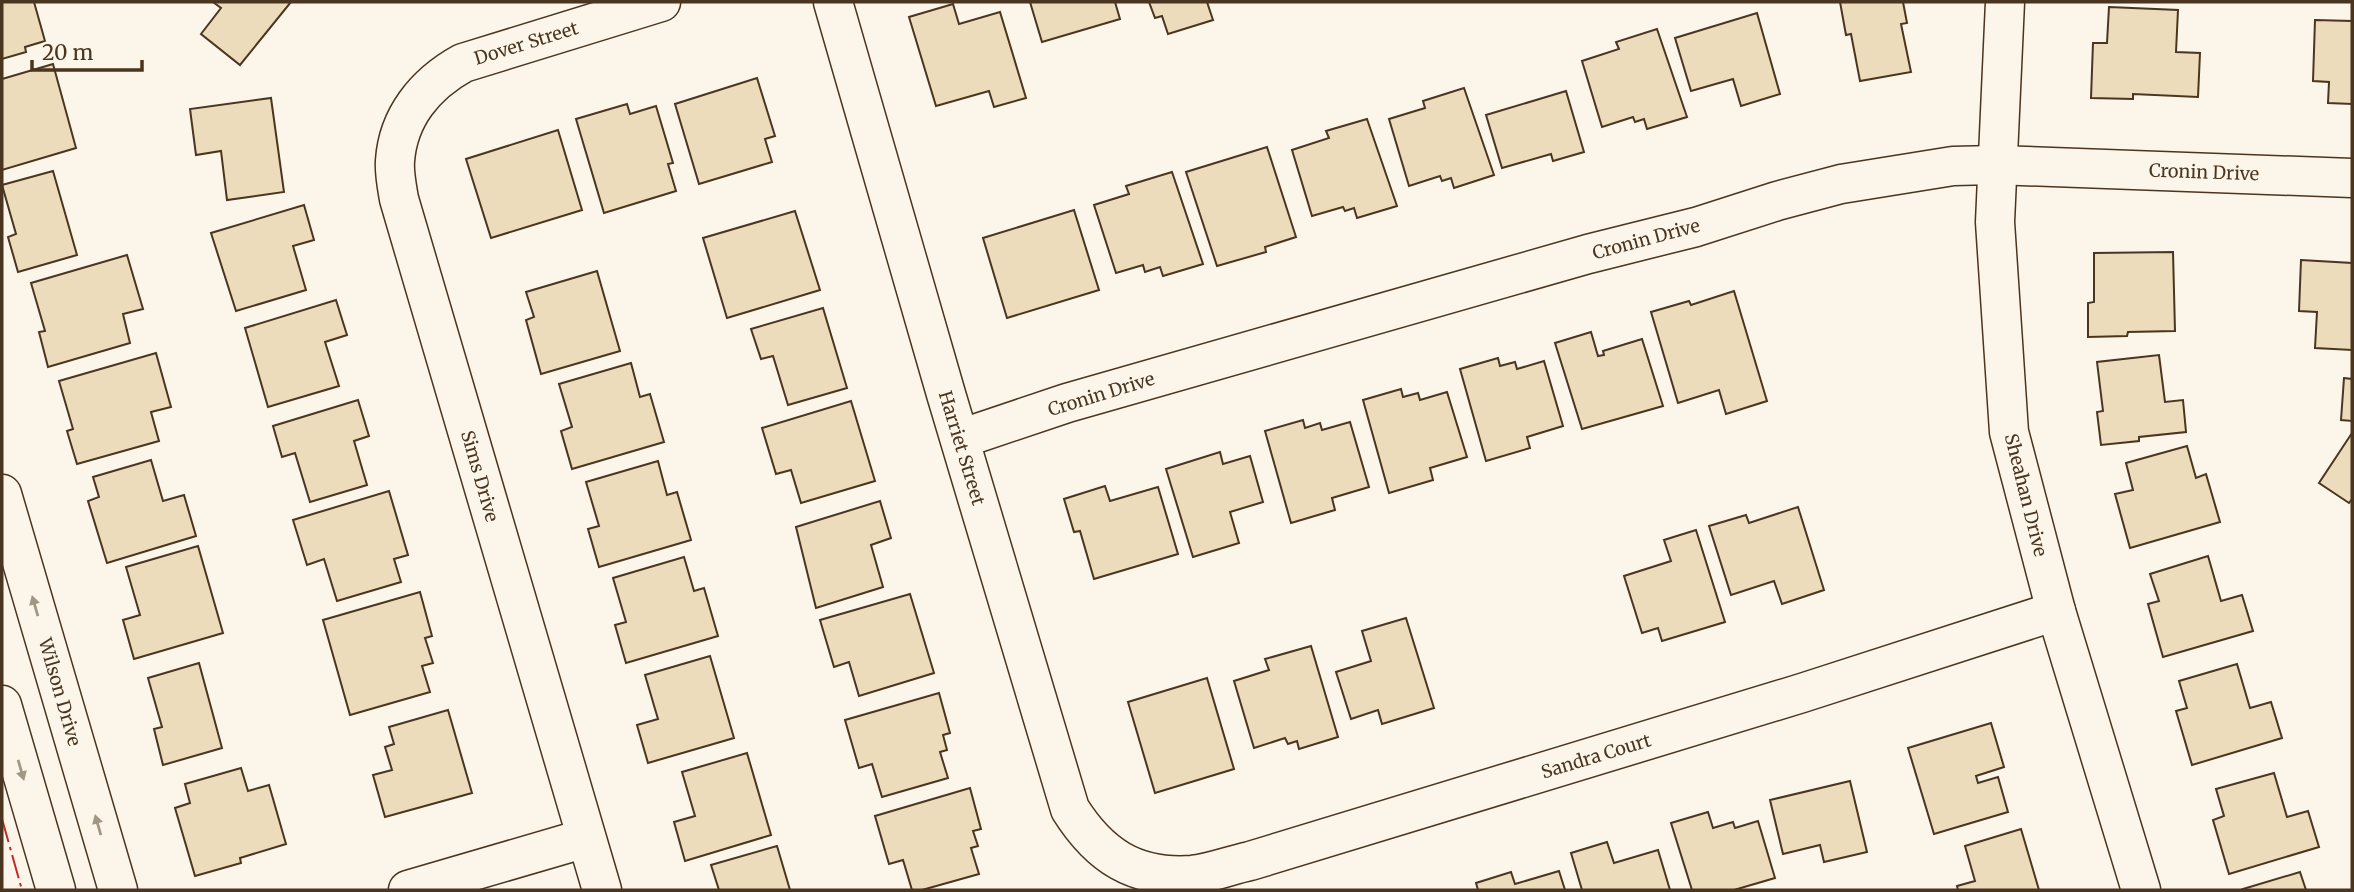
<svg xmlns="http://www.w3.org/2000/svg" width="2354" height="892" font-family="Merriweather,serif">
  <rect width="100%" height="100%" fill="#fbf6e9"/>
  <g fill="#ecdcbc" stroke="#4a3520" stroke-width="2">
    <path d="M2,2H34L45,41L25,47L26,52L2,59Z"/>
    <path d="M213,2H291L240,65L201,34L221,8Z"/>
    <path d="M1030,2H1115L1120,19L1042,42Z"/>
    <path d="M1149,2H1207L1213,20L1168,34L1162,16L1155,18Z"/>
    <path d="M1840,2H1903L1907,23L1901,24L1911,72L1860,81L1851,34L1846,35Z"/>
    <path d="M953,4L959,24L1000,12L1026,98L994,107L989,91L936,106L909,17Z"/>
    <path d="M2109,7L2178,10L2176,52L2200,53L2198,97L2133,94V99L2091,98L2093,43H2107Z"/>
    <path d="M1757,13L1780,94L1741,106L1733,79L1691,91L1675,38Z"/>
    <path d="M2315,20L2352,21V104L2328,103L2329,82L2313,81Z"/>
    <path d="M1657,29L1687,117L1647,129L1644,119L1635,122L1633,117L1602,127L1582,61L1619,49L1616,42Z"/>
    <path d="M53,64L76,148L2,170V79Z"/>
    <path d="M757,78L775,136L765,139L772,162L699,184L675,104Z"/>
    <path d="M1464,88L1494,175L1454,188L1451,178L1442,181L1440,176L1409,186L1389,119L1425,108L1423,101Z"/>
    <path d="M1566,91L1584,152L1553,161L1551,154L1502,168L1486,115Z"/>
    <path d="M271,98L284,192L227,200L221,151L196,155L190,109Z"/>
    <path d="M627,104L630,114L656,106L673,163L668,164L676,191L604,213L576,119Z"/>
    <path d="M1367,119L1397,206L1357,218L1354,208L1345,211L1343,207L1312,216L1292,150L1329,138L1326,131Z"/>
    <path d="M558,130L582,210L491,238L466,159Z"/>
    <path d="M1267,147L1296,237L1265,247L1266,252L1217,266L1186,172Z"/>
    <path d="M53,171L77,255L18,272L8,237L16,234L2,185Z"/>
    <path d="M1172,172L1203,264L1163,276L1160,267L1145,272L1143,265L1116,273L1094,205L1129,194L1126,186Z"/>
    <path d="M304,205L314,240L293,246L306,290L236,311L211,233Z"/>
    <path d="M1074,210L1099,290L1007,318L983,238Z"/>
    <path d="M795,211L820,290L727,318L703,238Z"/>
    <path d="M2173,252L2175,331L2128,332L2127,336L2088,337V303L2094,302V253Z"/>
    <path d="M127,255L143,309L123,314L130,343L48,367L39,332L45,331L31,283Z"/>
    <path d="M2301,260L2352,263V350L2315,348L2317,312L2299,311Z"/>
    <path d="M597,271L620,351L541,374L526,320L534,317L526,292Z"/>
    <path d="M1734,291L1767,401L1726,414L1719,390L1678,403L1651,312L1689,301L1691,305Z"/>
    <path d="M336,300L347,335L325,342L339,386L268,407L245,328Z"/>
    <path d="M823,308L847,388L788,405L773,356L761,359L751,329Z"/>
    <path d="M1591,332L1598,356L1604,355L1603,351L1642,339L1663,406L1582,429L1555,343Z"/>
    <path d="M156,353L171,407L151,412L159,441L77,464L67,431L73,429L59,381Z"/>
    <path d="M2159,355L2165,402L2183,400L2186,432L2139,437V441L2101,445L2097,412L2103,411L2097,362Z"/>
    <path d="M1498,358L1500,366L1515,362L1517,369L1544,361L1563,426L1527,437L1530,448L1486,461L1460,369Z"/>
    <path d="M631,363L640,397L650,394L664,442L572,469L561,431L572,427L559,384Z"/>
    <path d="M2344,378L2352,379V421L2341,420Z"/>
    <path d="M1401,389L1403,397L1418,393L1420,400L1447,392L1467,457L1430,468L1433,480L1389,493L1363,400Z"/>
    <path d="M358,400L369,436L354,441L367,485L310,502L295,453L282,457L273,426Z"/>
    <path d="M851,401L875,481L801,503L791,470L776,474L762,428Z"/>
    <path d="M1303,420L1305,428L1320,423L1322,430L1350,422L1369,487L1332,498L1335,510L1291,523L1265,431Z"/>
    <path d="M2352,433V499L2349,503L2319,483Z"/>
    <path d="M2187,446L2196,478L2206,474L2220,522L2130,548L2115,494L2133,490L2126,463Z"/>
    <path d="M1220,452L1223,464L1250,456L1263,502L1230,512L1239,543L1193,557L1166,469Z"/>
    <path d="M151,460L163,501L184,495L196,536L107,563L88,501L99,497L93,477Z"/>
    <path d="M658,461L667,495L677,492L691,540L599,567L588,529L599,526L586,482Z"/>
    <path d="M1105,486L1110,501L1158,487L1178,554L1094,579L1080,531L1074,532L1064,499Z"/>
    <path d="M389,491L408,555L394,559L401,582L337,601L324,559L307,565L293,520Z"/>
    <path d="M880,501L891,538L871,545L883,587L816,608L796,527Z"/>
    <path d="M1798,507L1824,590L1782,604L1774,581L1731,595L1709,526L1746,515L1749,523Z"/>
    <path d="M1696,530L1725,622L1662,641L1658,628L1642,633L1624,576L1671,561L1664,540Z"/>
    <path d="M198,546L223,633L134,659L123,620L140,615L126,567Z"/>
    <path d="M2208,556L2221,601L2242,595L2253,631L2163,657L2148,604L2159,601L2150,574Z"/>
    <path d="M684,557L694,591L704,588L718,636L626,663L615,625L626,622L613,578Z"/>
    <path d="M420,592L432,636L425,638L433,663L422,666L430,692L350,715L323,620Z"/>
    <path d="M910,594L934,673L859,696L849,662L834,667L820,620Z"/>
    <path d="M1406,618L1434,708L1382,724L1378,710L1351,719L1336,672L1371,661L1362,631Z"/>
    <path d="M1311,646L1338,737L1299,749L1297,741L1288,744L1285,738L1254,748L1234,681L1269,670L1265,659Z"/>
    <path d="M710,656L734,738L648,763L637,725L658,719L645,675Z"/>
    <path d="M199,663L222,748L163,765L154,729L162,727L148,678Z"/>
    <path d="M2237,664L2250,708L2271,702L2282,738L2192,765L2176,711L2187,708L2179,681Z"/>
    <path d="M1207,678L1234,769L1155,793L1128,702Z"/>
    <path d="M939,693L950,733L943,735L947,750L940,752L948,778L882,797L872,764L859,768L845,720Z"/>
    <path d="M448,710L472,793L385,817L373,775L392,770L385,747L394,744L389,727Z"/>
    <path d="M1991,723L2004,767L1976,776L1978,783L1998,777L2008,812L1934,834L1908,748Z"/>
    <path d="M747,753L771,835L685,861L674,822L695,816L682,772Z"/>
    <path d="M241,768L248,791L269,785L286,844L240,858L241,863L195,876L175,808L190,803L185,784Z"/>
    <path d="M2274,773L2287,817L2308,811L2319,847L2229,874L2213,820L2224,816L2216,789Z"/>
    <path d="M1850,781L1867,852L1824,862L1820,845L1783,854L1770,800Z"/>
    <path d="M970,788L981,829L973,831L978,846L971,848L979,874L922,890H912L903,860L889,864L875,816Z"/>
    <path d="M1708,812L1713,828L1733,822L1735,828L1758,821L1775,878L1734,890H1692L1671,823Z"/>
    <path d="M2021,829L2039,890H1958L1957,886L1975,881L1965,846Z"/>
    <path d="M1607,842L1614,863L1658,850L1670,890H1582L1571,853Z"/>
    <path d="M777,846L790,890H719L711,865Z"/>
    <path d="M1559,871L1565,890H1478L1476,883L1511,872L1515,884Z"/>
    <path d="M2300,872L2306,890H2244L2243,889Z"/>
  </g>
  <g fill="none" stroke-linecap="round" stroke-linejoin="round">
    <g stroke="#4a3520" stroke-width="41">
      <g id="minor">
        <path d="M833,2L946,394L1070,809C1099,855 1134,879 1192,875C1211,873 1231,865 1250,861L1802,693L2056,611"/>
        <path d="M2005,2L1995,222L2009,432L2056,611L2141,890"/>
        <path d="M960,439L1067,403L1588,254L1696,227L1777,201L1841,184L1953,166L1996,165L2352,178"/>
        <path d="M2,494L118,890"/>
        <path d="M2,705L56,890"/>
        <path d="M408,890L586,838"/>
        <path d="M602,890L399,199C397,187 394,173 395,161C398,117 425,84 463,63L661,2"/>
      </g>
    </g>
    <use href="#minor" stroke="#fbf6e9" stroke-width="38"/>
    <path stroke="#c62828" stroke-width="2" stroke-dasharray="24 5 3.5 5" stroke-linecap="butt" d="M2,819L22,890"/>
  </g>
  <defs><path id="oneway-solid" d="M-6-.8H1V-3.2L6.5 0L1 3.2V.8H-6Z" transform="scale(1.75)"/></defs>
  <g fill="#a29684">
    <use href="#oneway-solid" transform="translate(35 606) rotate(-106)"/>
    <use href="#oneway-solid" transform="translate(21 770) rotate(74)"/>
    <use href="#oneway-solid" transform="translate(98 825) rotate(-106)"/>
  </g>
  <g text-anchor="middle" dominant-baseline="central" stroke-width="5" stroke-linejoin="round" paint-order="stroke">
    <g font-size="18" fill="#4a3520" stroke="#fbf6e9">
      <text transform="translate(526 43) rotate(-17)">Dover Street</text>
      <text transform="translate(2204 172) rotate(2)">Cronin Drive</text>
      <text transform="translate(1646 239) rotate(-15)">Cronin Drive</text>
      <text transform="translate(1101 394) rotate(-17)">Cronin Drive</text>
      <text transform="translate(962 448) rotate(73)">Harriet Street</text>
      <text transform="translate(480 476) rotate(74)">Sims Drive</text>
      <text transform="translate(2026 495) rotate(76)">Sheahan Drive</text>
      <text transform="translate(60 692) rotate(74)">Wilson Drive</text>
      <text transform="translate(1596 756) rotate(-17)">Sandra Court</text>
    </g>
  </g>
  <rect width="2354" height="892" fill="none" stroke="#4a3520" stroke-width="7"/>
  <path d="M32 60v10h110v-10" fill="none" stroke="#4a3520" stroke-width="3.5"/>
  <text x="42" y="60" font-size="21" fill="#4a3520" stroke="#fbf6e9" stroke-width="5" paint-order="stroke">20 m</text>
</svg>
